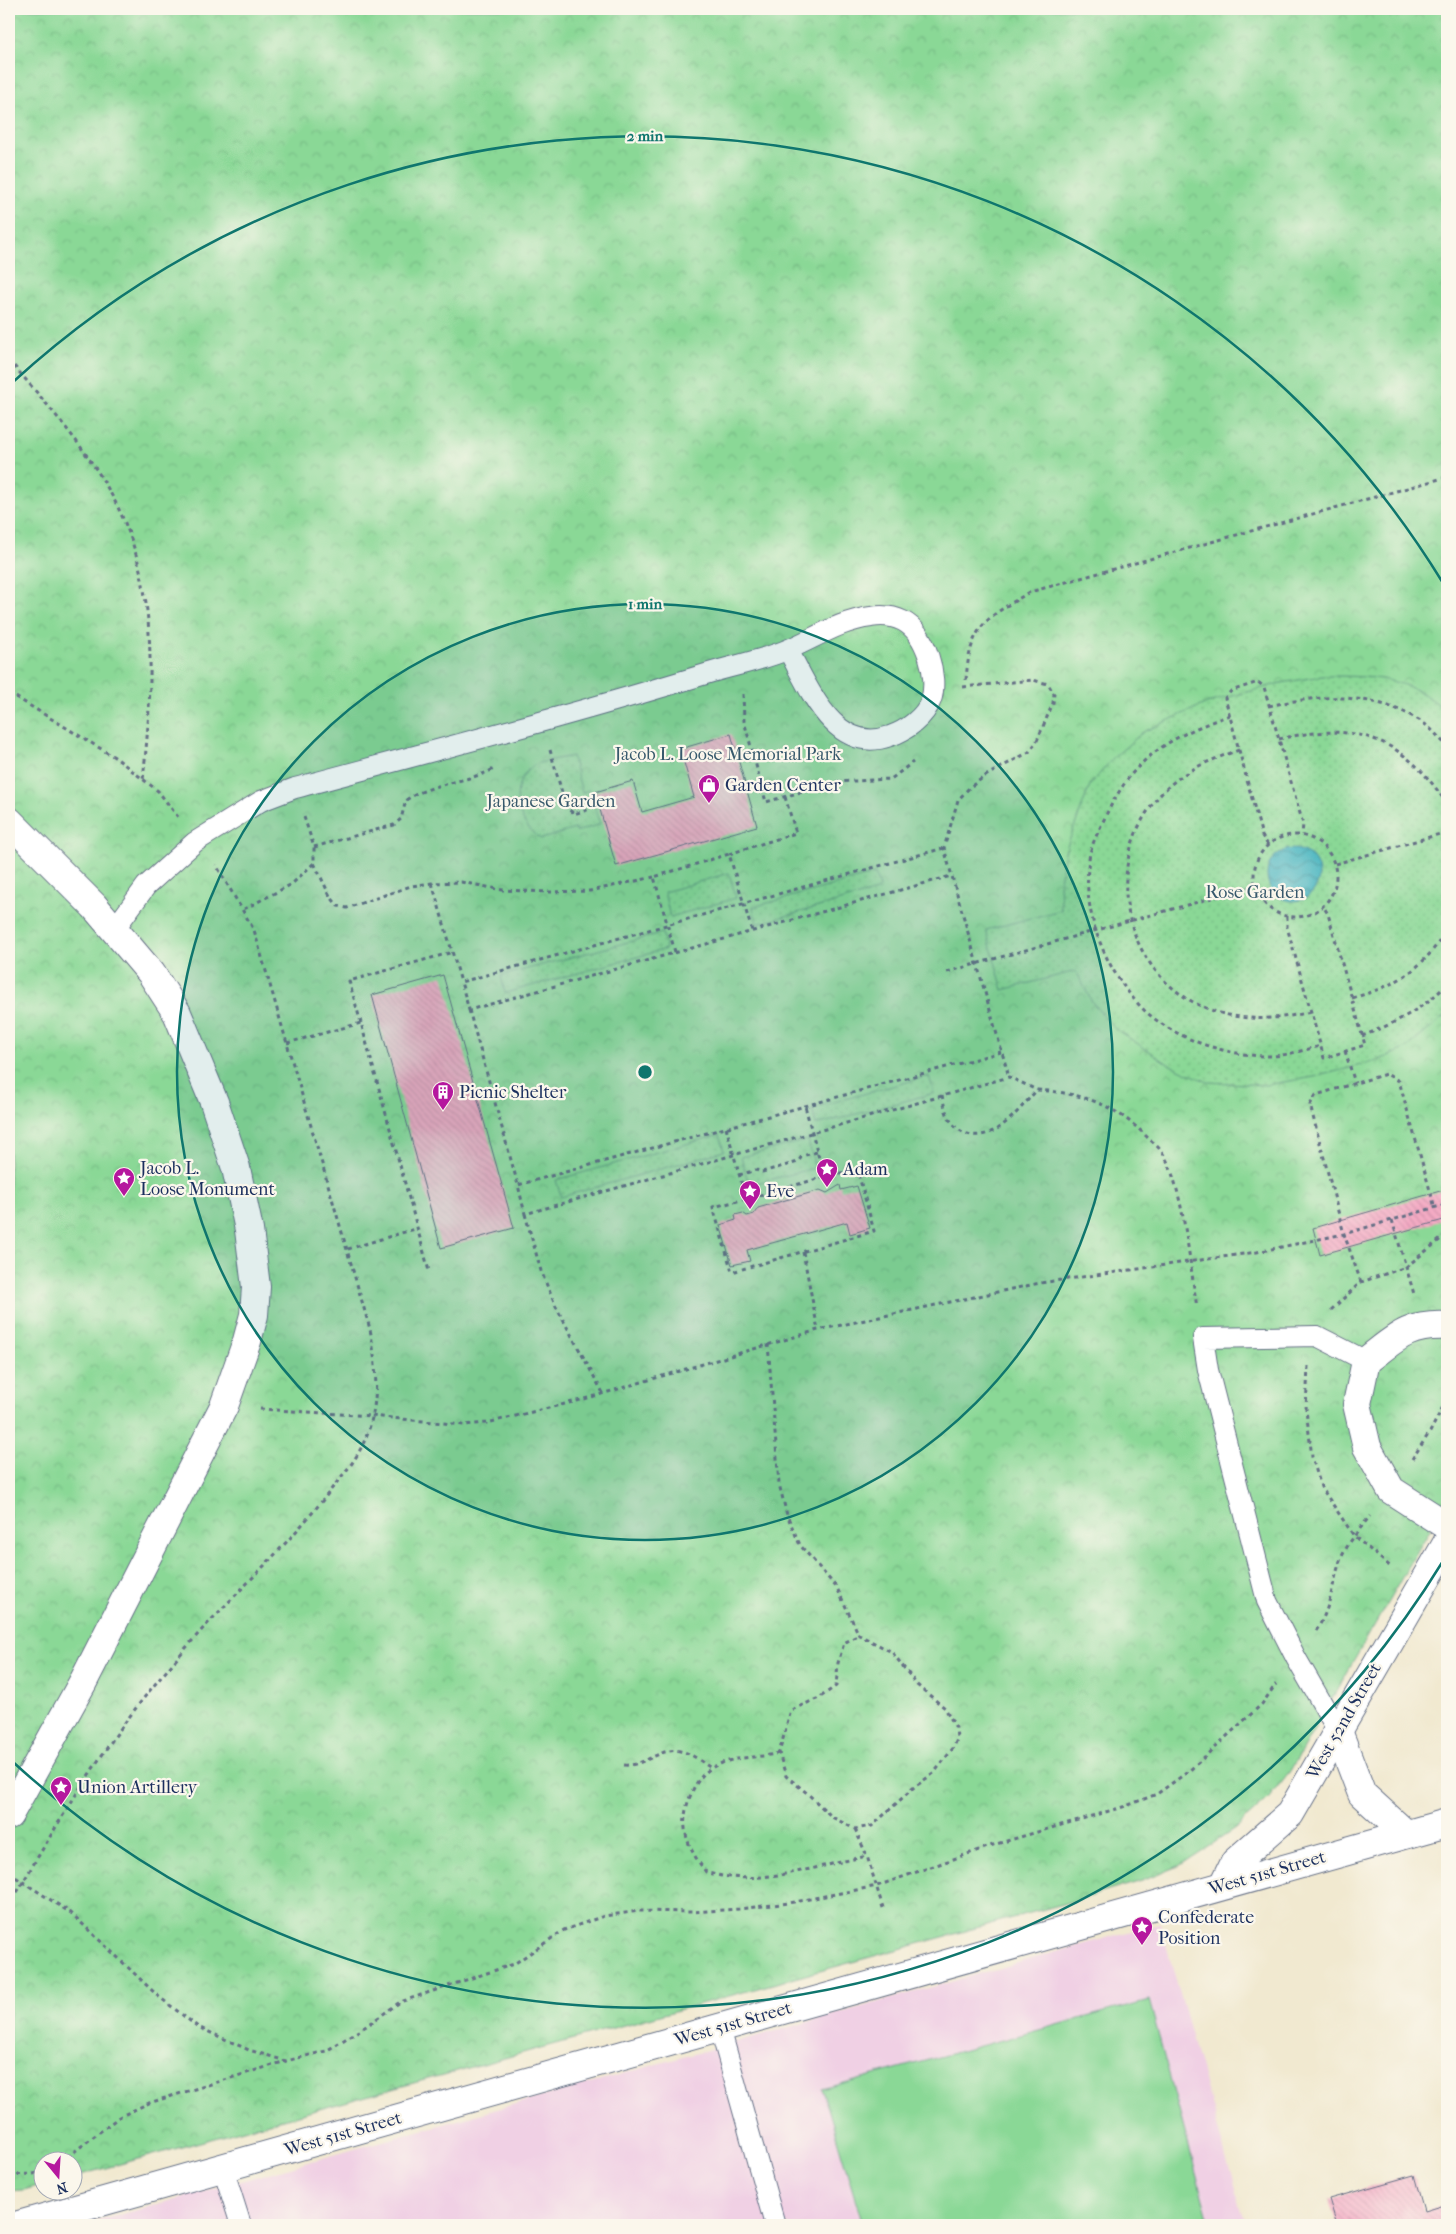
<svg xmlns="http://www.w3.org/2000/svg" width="1456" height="2234" font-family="'IM FELL French Canon',serif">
  <defs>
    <pattern id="park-crowns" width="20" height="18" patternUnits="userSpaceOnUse" patternTransform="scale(1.25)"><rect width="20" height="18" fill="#8ad896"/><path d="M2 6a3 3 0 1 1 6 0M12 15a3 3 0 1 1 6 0" fill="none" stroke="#76ba84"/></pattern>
    <pattern id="garden-dots" width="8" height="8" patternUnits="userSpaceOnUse" patternTransform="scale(1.25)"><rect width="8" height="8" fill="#8ad896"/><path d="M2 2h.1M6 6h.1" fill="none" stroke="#76ba84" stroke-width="1.8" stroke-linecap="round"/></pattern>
    <pattern id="water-waves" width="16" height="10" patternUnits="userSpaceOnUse" patternTransform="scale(1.25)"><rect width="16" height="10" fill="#45b4bf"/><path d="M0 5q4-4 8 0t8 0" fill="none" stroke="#39939e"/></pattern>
    <pattern id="building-back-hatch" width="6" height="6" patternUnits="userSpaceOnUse" patternTransform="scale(1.25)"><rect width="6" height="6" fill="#f4abc4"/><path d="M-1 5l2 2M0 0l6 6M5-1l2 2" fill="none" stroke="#d193ab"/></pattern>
  </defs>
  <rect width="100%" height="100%" fill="#fbf7ec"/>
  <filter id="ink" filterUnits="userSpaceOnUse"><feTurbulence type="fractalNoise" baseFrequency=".02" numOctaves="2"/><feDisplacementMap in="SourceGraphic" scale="10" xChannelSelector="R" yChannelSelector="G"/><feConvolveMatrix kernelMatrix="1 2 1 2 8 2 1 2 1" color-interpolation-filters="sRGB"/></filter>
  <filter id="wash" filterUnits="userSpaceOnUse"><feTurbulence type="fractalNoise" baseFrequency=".0096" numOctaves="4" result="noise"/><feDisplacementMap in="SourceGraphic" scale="20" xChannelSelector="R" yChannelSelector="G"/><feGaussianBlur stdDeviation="1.12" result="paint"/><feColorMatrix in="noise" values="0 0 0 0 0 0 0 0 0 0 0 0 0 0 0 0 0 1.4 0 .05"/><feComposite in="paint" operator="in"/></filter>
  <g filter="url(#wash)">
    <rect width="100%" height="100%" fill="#f1e9d0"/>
    <path fill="#f0d0e4" d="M1160,1923L1245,2225H84Z"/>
    <path fill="url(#park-crowns)" stroke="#52847a" d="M9,9H1447V1500L1290,1771L1268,1799L1235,1829L1179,1866L1142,1881L1070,1902L73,2177L72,2162H42V2185L24,2190L9,2191Z"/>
    <g fill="url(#garden-dots)" stroke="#52847a">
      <path d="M1322,676C1371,676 1409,676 1447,712V1014L1407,1048L1377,1061L1314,1077L1266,1085L1208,1082L1170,1065L1114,1028L1092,1002L1076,971L1003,990L986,930L1061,910L1060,881L1065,852L1090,785L1113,758L1143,732L1207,703L1281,683Z"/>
      <path d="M572,756L582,792L589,790L600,824L576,832L575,829L541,839C517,825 507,787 531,767C541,760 561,759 572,756Z"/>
      <path d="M729,873L736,898L670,917L664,892Z"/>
      <path d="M875,874L880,890L757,924L753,907Z"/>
      <path d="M662,933L666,949L505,993L501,976Z"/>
      <path d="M929,1076L934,1093L816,1125L812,1108Z"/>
      <path d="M719,1135L724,1151L561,1197L556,1180Z"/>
      <path d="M808,1140L815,1168L749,1185L741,1157Z"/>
    </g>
    <path fill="#8ad896" stroke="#52847a" d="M1149,2000L1210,2225H863L822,2089Z"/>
    <circle fill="url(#water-waves)" stroke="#30728e" cx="1293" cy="875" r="26"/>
    <g id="blocks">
      <g fill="url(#building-back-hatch)">
        <path d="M731,734L757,826L616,866L595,792L633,781L642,812L694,797L680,749Z"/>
        <path d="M443,975L514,1228L441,1248L372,995Z"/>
        <path d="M840,1185L841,1190L857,1186L870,1228L850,1234L847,1222L747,1250L750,1261L732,1265L720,1225L736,1220L735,1215L743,1213L747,1216L754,1214L758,1208L820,1190L827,1193Z"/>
        <path d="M1447,1189V1219L1320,1255L1313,1228Z"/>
        <path d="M1414,2175L1424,2211L1447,2204V2225H1337L1329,2199Z"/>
      </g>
    </g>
  </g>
  <g filter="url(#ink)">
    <use href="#blocks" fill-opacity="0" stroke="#667086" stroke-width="1"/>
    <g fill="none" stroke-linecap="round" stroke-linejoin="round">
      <g stroke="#667086" stroke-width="22">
        <g id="service">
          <path d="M113,931L146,886L195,842L261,801L295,788C433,751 572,715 709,673C735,665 764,660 789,649C817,637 840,621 871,617C882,615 893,616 903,621C926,633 939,677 931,700C925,717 906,731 890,736C835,756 809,688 788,650"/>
          <path d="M1338,1731L1296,1658L1267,1601L1208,1370L1203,1338L1317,1336L1366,1361"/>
          <path d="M720,2028L775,2225"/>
          <path d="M223,2168L241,2225"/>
        </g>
      </g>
      <g stroke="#667086" stroke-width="30">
        <g id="minor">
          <path d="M9,821L94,906L151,973L177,1013L214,1102L236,1168L249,1230L256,1287L254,1315L247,1341L224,1406L83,1682L9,1815"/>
          <path d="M1447,1326C1407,1324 1396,1338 1366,1361L1357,1404L1367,1447L1391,1490L1447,1526"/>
          <path d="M1338,1731L1362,1794L1406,1834"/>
          <path d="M1224,1885L1235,1862L1290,1814L1447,1543"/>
          <path d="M19,2225L1447,1823"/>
        </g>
      </g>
      <g stroke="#667086" stroke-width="3" stroke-dasharray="4 4" stroke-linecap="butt">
        <path d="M9,360C48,406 96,458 121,514C159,596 152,693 143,780"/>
        <path d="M966,680C970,625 986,618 1030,592L1447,477"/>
        <path d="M963,687L1033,680L1048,684L1054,694L1053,703L1036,743L1029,752L987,775L970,787L958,800L944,848L1009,1077"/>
        <path d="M9,693L116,758L158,791L178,817"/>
        <path d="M743,694L744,721L766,802L836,782L891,779L913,762"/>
        <path d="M1269,706C1321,694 1375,692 1422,722C1431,728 1439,738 1447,746"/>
        <path d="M1230,715C1194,728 1163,741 1136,769C1124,782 1115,798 1107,813C1101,827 1091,843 1089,859C1081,913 1106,972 1144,1010C1176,1040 1230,1057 1273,1056C1289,1055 1306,1049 1321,1046"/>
        <path d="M1279,739C1356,721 1403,737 1447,804"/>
        <path d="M550,750L566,807L574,814L590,809"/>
        <path d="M1239,750C1214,759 1188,768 1168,787C1095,855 1120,982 1217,1012C1250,1022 1279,1019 1311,1012"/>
        <path d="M304,817L314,847V863L330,896L338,906L347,908L411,886L432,883L461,882L503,890L547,892L590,891L654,877"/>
        <circle cx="1295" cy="876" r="41"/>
        <path d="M1268,845L1262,836L1225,698L1231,691L1258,682L1264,687L1303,824L1302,835"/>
        <path d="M314,847L394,825L401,819L406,800C433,782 466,783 494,769"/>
        <path d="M944,848L461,982L469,1010L951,876"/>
        <path d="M729,854L796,833L785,797"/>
        <path d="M1335,864L1447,832"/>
        <path d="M432,883L461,982"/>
        <path d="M244,909L292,884L314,863"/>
        <path d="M1287,916V927L1324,1058L1365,1045L1328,914L1323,906"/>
        <path d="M675,952L654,877L729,854L752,931"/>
        <path d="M947,972L1255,886"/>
        <path d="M1352,998C1396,986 1424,969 1447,929"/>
        <path d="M469,1010L518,1185"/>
        <path d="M361,1023L349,981L453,952"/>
        <path d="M1362,1036C1393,1024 1424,1009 1447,984"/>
        <path d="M287,1043L361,1023L429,1271"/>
        <path d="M1345,1051L1355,1083"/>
        <path d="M1001,1052L518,1185L525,1214L1009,1077L1037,1090"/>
        <path d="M942,1095C945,1111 949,1126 965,1133C994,1145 1020,1108 1037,1090C1081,1093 1113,1103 1146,1136C1151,1141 1158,1146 1162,1152C1183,1183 1190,1268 1197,1307"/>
        <path d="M726,1127L746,1199L824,1177L805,1106"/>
        <path d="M739,1175L756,1170L762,1172L798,1162L802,1156L817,1152"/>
        <path d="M746,1199L713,1207L732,1272L874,1231L857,1169L824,1177"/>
        <path d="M525,1214L541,1271L556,1307L603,1393"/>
        <path d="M1392,1220L1414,1294"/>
        <path d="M348,1249L418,1228"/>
        <path d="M803,1252L818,1330"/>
        <path d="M1361,1282L1344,1234L1310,1105L1316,1095L1386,1074L1399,1081L1435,1208"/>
        <path d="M1331,1310L1361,1282L1406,1267L1447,1234"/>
        <path d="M768,1344L779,1484L787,1515L800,1545L837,1588L859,1635L892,1652L917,1685L945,1708L956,1728L957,1739L954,1747L934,1773L913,1788L872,1826L855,1829L832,1817L807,1793L786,1776L779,1753L791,1710L819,1698L836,1686L838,1663L844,1643L859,1635"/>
        <path d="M1308,1366L1306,1410L1312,1457L1321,1487L1354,1536L1392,1568"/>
        <path d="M260,1409L371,1416L464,1425L487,1423L581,1400L818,1330L1040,1283L1257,1252L1344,1234L1447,1204"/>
        <path d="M1412,1459L1430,1432L1447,1399"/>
        <path d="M1316,1631C1330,1610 1332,1585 1340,1561C1346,1545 1359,1530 1370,1516"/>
        <path d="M779,1753C761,1758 740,1756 722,1763C706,1769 698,1778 691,1794C678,1825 686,1846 706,1872C754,1888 818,1866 867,1856"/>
        <path d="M624,1765C644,1767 660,1747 680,1751C691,1753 702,1762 711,1768"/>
        <path d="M855,1829L867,1856L884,1911"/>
        <path d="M9,1873L71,1913L158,1996L198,2027L249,2050L286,2061L326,2051L368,2025L400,2002L514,1964L564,1930L604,1916L639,1911L693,1912L739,1909L789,1903L877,1886L993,1845L1126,1806L1157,1794L1189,1771L1262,1704L1276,1684"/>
        <path d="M9,1906C53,1831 100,1750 156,1683C176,1660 195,1636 216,1615C257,1573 298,1533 333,1487C341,1477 350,1467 356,1457C381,1416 378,1373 370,1329L254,930L216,865"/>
        <path d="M61,2162L119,2117L149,2103L286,2061"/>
        <path d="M9,2175L33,2174L42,2172"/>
      </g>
      <use href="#service" stroke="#fff" stroke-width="20"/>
      <use href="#minor" stroke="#fff" stroke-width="28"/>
    </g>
  </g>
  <circle cx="645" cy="1072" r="468" fill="#0f766e" fill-opacity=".12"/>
  <g fill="none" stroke="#0f766e" stroke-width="2.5">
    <circle cx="645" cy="1072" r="468"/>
    <path d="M1443 1561A936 936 0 0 1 13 1762M13 382A936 936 0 0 1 1443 583"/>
  </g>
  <defs>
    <g id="shop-pin" transform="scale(1.125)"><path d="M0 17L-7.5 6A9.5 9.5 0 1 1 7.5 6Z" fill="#b5179e" stroke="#fbf7ec"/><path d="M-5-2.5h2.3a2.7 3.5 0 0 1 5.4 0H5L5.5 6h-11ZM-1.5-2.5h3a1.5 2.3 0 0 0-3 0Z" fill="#fff"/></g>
    <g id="building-pin" transform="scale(1.125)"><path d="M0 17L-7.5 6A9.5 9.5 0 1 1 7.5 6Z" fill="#b5179e" stroke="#fbf7ec"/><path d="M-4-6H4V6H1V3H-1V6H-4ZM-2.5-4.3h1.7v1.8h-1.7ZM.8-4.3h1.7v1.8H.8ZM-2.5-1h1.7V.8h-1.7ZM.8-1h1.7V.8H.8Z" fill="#fff"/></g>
    <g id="sight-pin" transform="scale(1.125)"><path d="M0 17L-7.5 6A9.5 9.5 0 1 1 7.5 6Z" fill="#b5179e" stroke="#fbf7ec"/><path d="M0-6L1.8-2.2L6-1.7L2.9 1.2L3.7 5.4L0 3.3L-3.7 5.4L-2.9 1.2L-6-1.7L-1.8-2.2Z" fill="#fff"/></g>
  </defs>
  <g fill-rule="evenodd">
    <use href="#shop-pin" x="709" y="785"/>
    <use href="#building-pin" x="443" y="1092"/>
    <use href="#sight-pin" x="827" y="1169"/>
    <use href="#sight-pin" x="124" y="1178"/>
    <use href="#sight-pin" x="750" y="1191"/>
    <use href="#sight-pin" x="61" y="1787"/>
    <use href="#sight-pin" x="1142" y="1927"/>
  </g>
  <g text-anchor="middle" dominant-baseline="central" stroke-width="4.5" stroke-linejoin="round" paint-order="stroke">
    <g font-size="18" fill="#37596c" stroke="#fbf7ec">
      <text x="728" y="754">Jacob L. Loose Memorial Park</text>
      <text x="551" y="801">Japanese Garden</text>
      <text x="1255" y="892">Rose Garden</text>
    </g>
    <g font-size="18" fill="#1b2f5e" stroke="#fbf7ec" text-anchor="start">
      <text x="725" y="785">Garden Center</text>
      <text x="459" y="1092">Picnic Shelter</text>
      <text x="140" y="1168">Jacob L.<tspan x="140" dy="21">Loose Monument</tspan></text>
      <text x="843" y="1169">Adam</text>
      <text x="766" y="1191">Eve</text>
      <text x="77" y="1787">Union Artillery</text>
      <text x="1158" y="1917">Confederate<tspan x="1158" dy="21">Position</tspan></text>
    </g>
    <g font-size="18" fill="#1b2f5e" stroke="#fbf7ec">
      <text transform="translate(1344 1721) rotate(-60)">West 52nd Street</text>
      <text transform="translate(1267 1873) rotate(-16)">West 51st Street</text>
      <text transform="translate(733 2024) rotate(-16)">West 51st Street</text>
      <text transform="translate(343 2134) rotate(-16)">West 51st Street</text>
    </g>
  </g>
  <circle cx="645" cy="1072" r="8" fill="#0f766e" stroke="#fbf7ec" stroke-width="2.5"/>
  <g font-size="15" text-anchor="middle" font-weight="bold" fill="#0f766e" stroke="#fbf7ec" stroke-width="4.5" stroke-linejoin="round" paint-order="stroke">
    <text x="645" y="141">2 min</text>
    <text x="645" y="609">1 min</text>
  </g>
  <rect width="1456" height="2234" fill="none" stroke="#fbf7ec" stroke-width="30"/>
  <g transform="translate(58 2176) rotate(162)"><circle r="24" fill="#fbf7ec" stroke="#a1a7b3"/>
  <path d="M0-4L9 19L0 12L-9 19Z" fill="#b5179e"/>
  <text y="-8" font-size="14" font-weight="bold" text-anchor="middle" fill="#1b2f5e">N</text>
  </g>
</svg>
